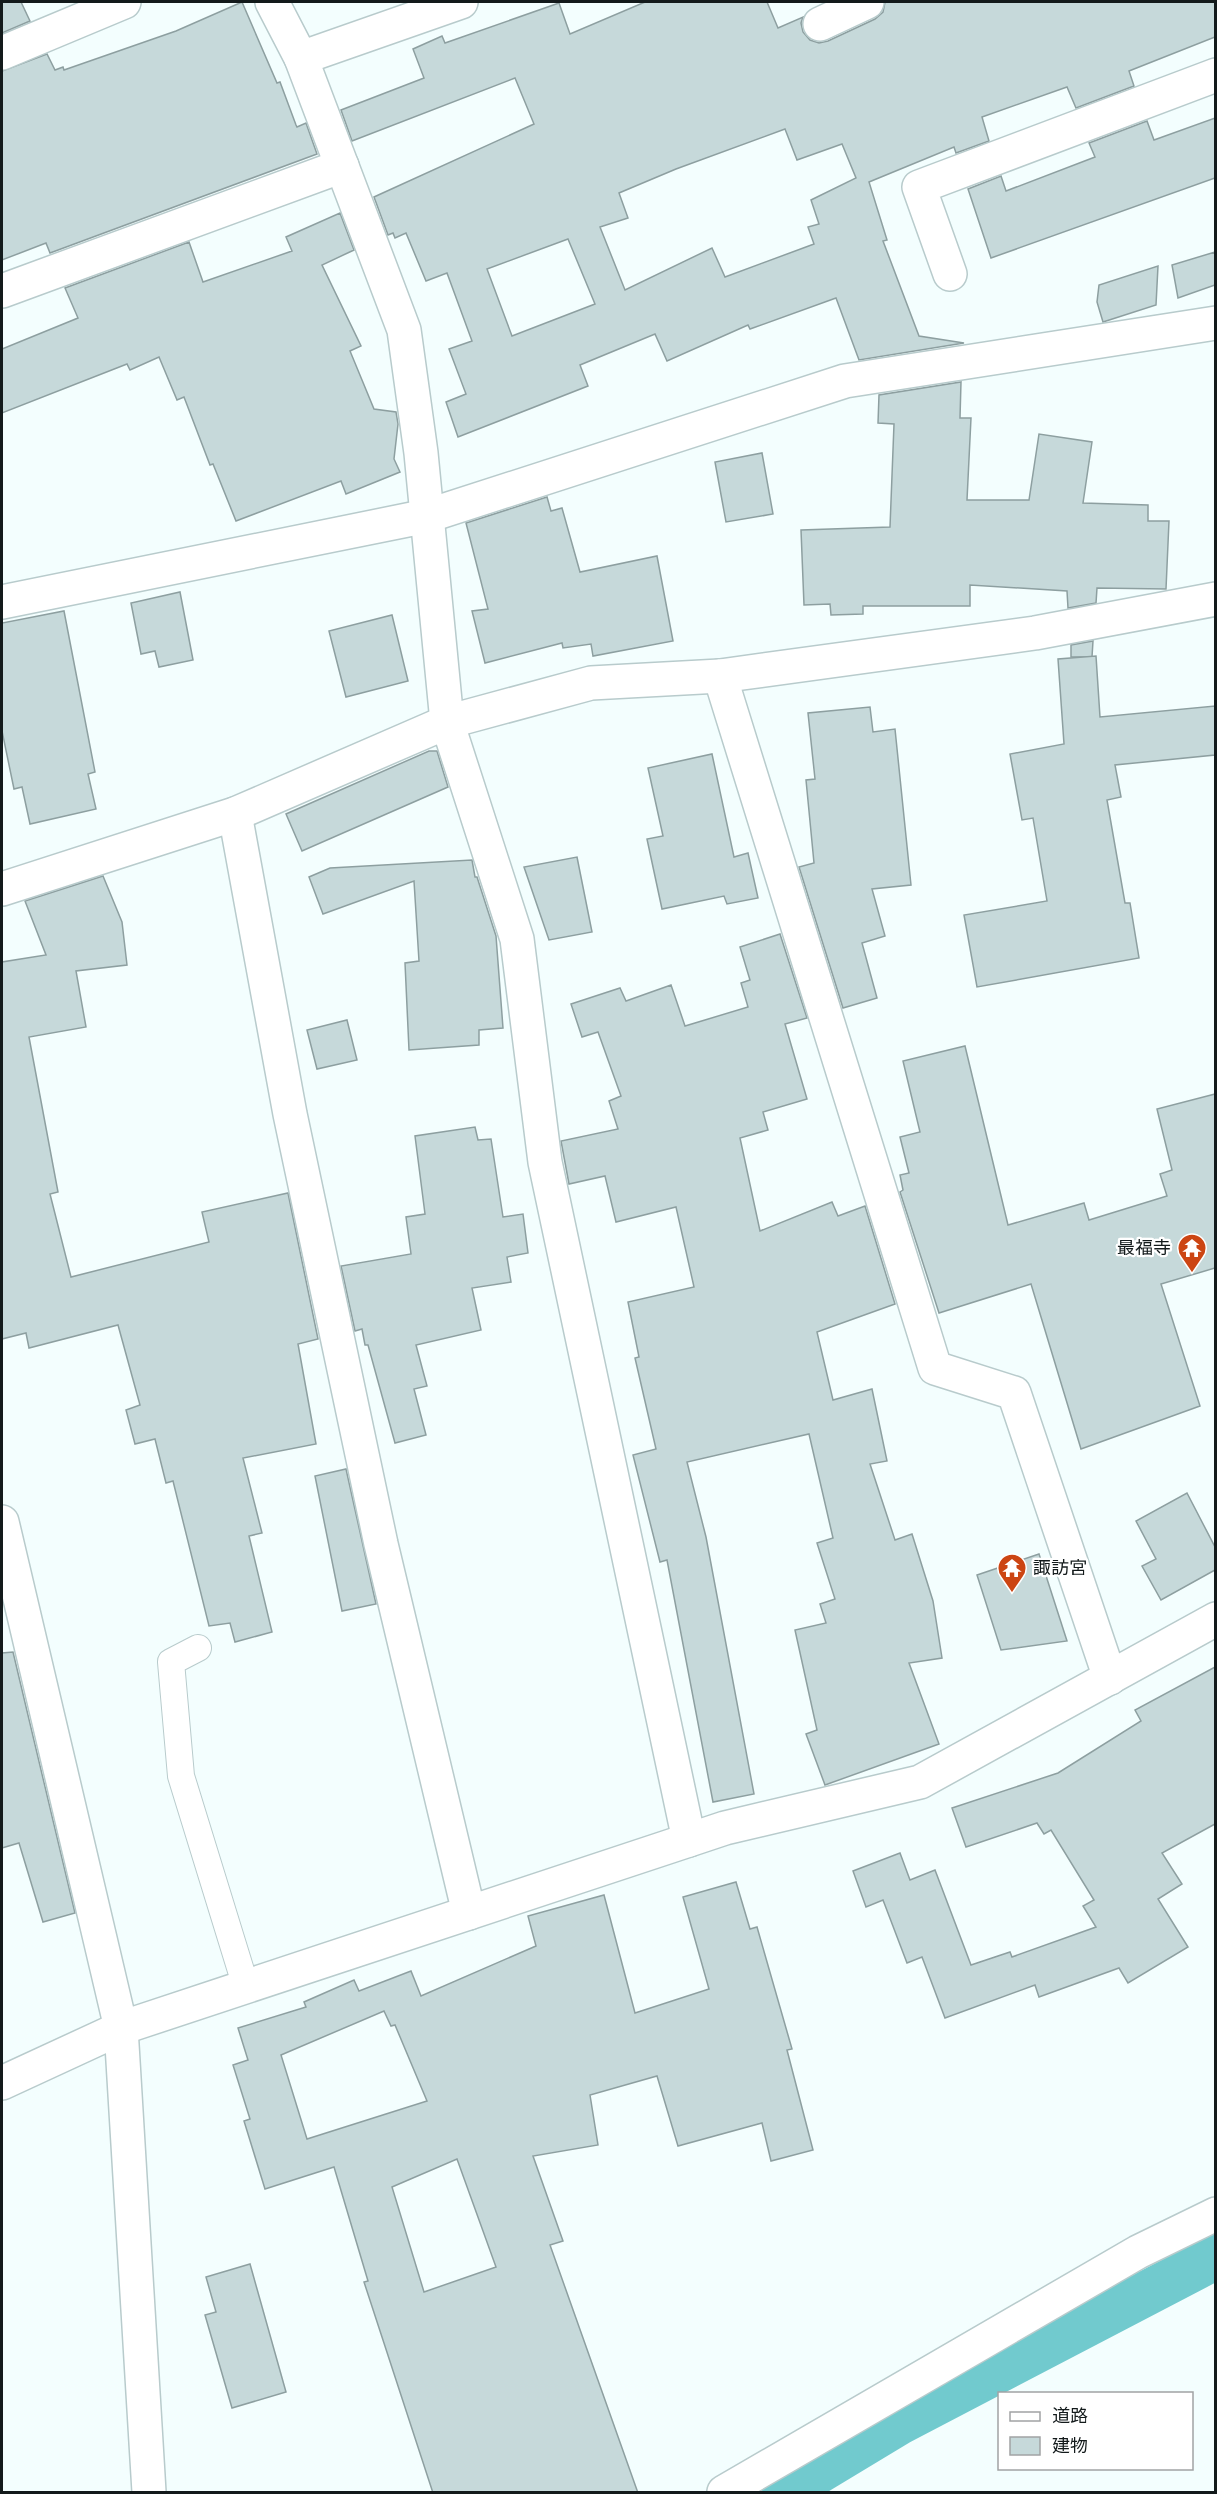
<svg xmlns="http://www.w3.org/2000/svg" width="1217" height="2494" font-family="'Fira Sans','Noto Sans JP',sans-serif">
  <rect width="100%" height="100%" fill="#f3fefe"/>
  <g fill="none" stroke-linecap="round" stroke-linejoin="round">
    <path stroke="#71cace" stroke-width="45" d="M784,2492L900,2422L1216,2257"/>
  </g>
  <g fill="#c6d9da" stroke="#8d9fa0" stroke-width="1.5" fill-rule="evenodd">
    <path d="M2,2H21L30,21L2,33Z"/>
    <path d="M242,2L277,83L280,82L296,125L297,127L306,123L317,154L50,253L46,243L2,260V71L47,54L55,70L63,67L64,70L176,31Z"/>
    <path d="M645,2H767L778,28L803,17L801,23L803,32L810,40L819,43L828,41L875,19L883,12L885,2H1215V37L1129,71L1134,86L1076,108L1067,87L982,117L989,141L956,153L954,147L869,182L887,240L883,241L919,336L964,343L859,360L836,298L750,329L748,325L667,361L655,334L580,365L588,386L458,437L446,402L466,394L449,349L472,341L447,273L426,281L406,233L395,238L393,233L388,235L374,197L534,124L515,78L352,141L341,110L424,78L413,49L442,36L445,43L559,3L570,34ZM785,129L797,160L842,144L856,178L811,200L819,224L808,227L814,244L725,277L712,248L625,290L600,227L628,218L619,193L676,169ZM568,239L595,304L512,336L487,269Z"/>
    <path d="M1215,118V178L991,258L968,189L1001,176L1006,191L1095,157L1089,143L1147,121L1154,140Z"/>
    <path d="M340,213L354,250L322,265L361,346L350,351L374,409L396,412L398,424L394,459L400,472L346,494L341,481L236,521L213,464L210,465L184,397L177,400L159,357L130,370L127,364L2,413V349L78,318L65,288L189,242L203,282L292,251L286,237Z"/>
    <path d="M1215,252V285L1178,298L1172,265Z"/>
    <path d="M1158,266L1156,305L1103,322L1097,302L1099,285Z"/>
    <path d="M961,382L960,418H971L967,500H1029L1039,434L1092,442L1083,503L1148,505V521H1169L1166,589L1097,588L1096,603L1068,608L1067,591L970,585V606H863V614L831,615L830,604L804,605L801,530L890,527L894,424L878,423L879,395Z"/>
    <path d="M762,453L773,514L726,522L715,462Z"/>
    <path d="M547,497L551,511L562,508L580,572L657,556L673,641L593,656L591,644L563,648L562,643L485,663L472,611L488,609L466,523Z"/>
    <path d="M180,592L193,660L159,667L155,651L141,654L131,603Z"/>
    <path d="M64,611L95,772L88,774L96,809L30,824L22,787L14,789L2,731V623Z"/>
    <path d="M392,615L408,681L346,697L329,631Z"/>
    <path d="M1093,641L1092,657H1071V645Z"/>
    <path d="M1096,656L1100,717L1215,706V755L1115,765L1121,797L1107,800L1125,903H1130L1139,958L977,987L964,915L1047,901L1033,818L1022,820L1010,754L1064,744L1058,659Z"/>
    <path d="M870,707L873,732L895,729L911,885L872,889L885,936L862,943L877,998L843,1008L799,867L814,863L806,780L815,779L808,713Z"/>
    <path d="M429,751H437L448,787L302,851L286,814Z"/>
    <path d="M712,754L734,857L748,853L758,898L727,904L724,896L662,909L647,839L663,836L648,768Z"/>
    <path d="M577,857L592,932L549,940L524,867Z"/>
    <path d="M472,860L475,877H477L496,936L503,1028L479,1030V1045L409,1050L405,963L419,961L414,881L323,914L309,877L330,868Z"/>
    <path d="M103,876L122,922L127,965L76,971L86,1027L29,1037L58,1192L50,1194L71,1277L209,1242L202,1212L288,1193L318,1339L298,1344L316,1444L243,1458L262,1533L249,1536L272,1632L235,1642L230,1623L209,1626L173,1481L166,1483L155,1439L135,1444L126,1410L140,1405L118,1325L29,1348L26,1333L2,1339V962L46,955L25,901Z"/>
    <path d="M780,934L807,1018L785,1024L807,1099L763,1112L768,1130L740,1138L760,1231L832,1202L838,1216L865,1206L895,1304L817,1332L833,1400L872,1389L887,1461L870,1464L895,1540L912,1534L933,1601L942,1658L909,1663L939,1744L825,1785L806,1734L817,1730L795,1630L826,1623L820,1604L835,1599L817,1543L833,1538L809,1434L687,1462L706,1537L754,1794L713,1802L667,1560L660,1562L633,1455L656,1449L635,1358L639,1357L628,1302L694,1287L676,1207L616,1222L605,1176L569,1184L561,1141L618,1129L609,1101L621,1096L598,1032L582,1037L571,1004L620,988L626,1001L671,985L685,1026L748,1007L741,983L750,980L740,947Z"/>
    <path d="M347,1020L357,1060L317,1069L307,1030Z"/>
    <path d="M965,1046L1008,1225L1084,1203L1089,1220L1167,1196L1160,1174L1172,1170L1157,1109L1215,1094V1268L1161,1284L1200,1406L1081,1449L1031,1284L939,1313L900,1192L903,1190L900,1175L909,1173L900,1137L920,1132L903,1061Z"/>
    <path d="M475,1127L478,1140L491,1139L503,1217L523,1214L528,1253L507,1257L511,1282L472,1288L481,1330L416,1345L427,1386L414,1389L426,1435L395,1443L368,1345H365L362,1329L355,1331L341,1266L411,1254L406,1217L425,1214L415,1136Z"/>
    <path d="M346,1469L376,1604L342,1611L315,1476Z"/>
    <path d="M1187,1493L1215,1547V1570L1161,1600L1142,1566L1156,1559L1136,1521Z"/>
    <path d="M1039,1554L1067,1641L1001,1650L977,1575Z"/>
    <path d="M13,1652L75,1913L43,1922L19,1843L2,1848V1653Z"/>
    <path d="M1215,1667V1824L1162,1853L1182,1884L1158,1899L1188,1947L1128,1983L1119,1968L1039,1997L1035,1985L945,2018L922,1957L907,1963L883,1900L866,1907L853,1871L900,1853L910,1880L935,1870L971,1965L1010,1952L1012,1957L1096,1927L1083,1906L1094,1900L1051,1830L1044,1834L1037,1823L966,1847L952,1808L1058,1773L1141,1721L1135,1710Z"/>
    <path d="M736,1882L750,1929L757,1927L792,2049L787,2050L813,2150L771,2161L762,2123L678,2146L657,2076L590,2095L598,2145L533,2156L563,2241L550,2245L638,2493H433L364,2282L368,2281L334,2167L265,2189L244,2121L250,2119L233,2065L248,2060L238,2028L306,2007L304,2002L354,1980L359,1991L411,1971L421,1996L536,1946L528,1916L604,1895L635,2013L709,1989L683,1897ZM384,2011L391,2026L395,2025L427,2101L307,2139L281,2055ZM457,2159L496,2267L424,2292L392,2187Z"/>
    <path d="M250,2264L286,2392L232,2408L205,2315L216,2312L206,2277Z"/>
  </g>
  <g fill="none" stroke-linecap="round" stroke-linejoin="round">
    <g stroke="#b8cbcc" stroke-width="28">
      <path id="service" d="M198,1648L171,1662L181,1776L246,1987"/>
    </g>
    <g stroke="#b8cbcc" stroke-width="36">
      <g id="minor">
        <path d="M272,2L301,58L404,330L421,453L447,722L517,939L545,1162L689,1840"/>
        <path d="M820,24L867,2"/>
        <path d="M2,53L124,2"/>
        <path d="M301,58L461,2"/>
        <path d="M950,274L919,187L1216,75"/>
        <path d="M2,291L342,166"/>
        <path d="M2,602L427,516L845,381L1216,323"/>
        <path d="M720,676L935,1368L1014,1393L1110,1678"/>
        <path d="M235,814L290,1114L381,1544L469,1913"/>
        <path d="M2,889L235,814L447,722L591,683L720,676L1035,633L1216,599"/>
        <path d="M2,1522L121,2028L149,2492"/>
        <path d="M2,2083L121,2028L689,1840L725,1828L920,1782L1216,1619"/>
        <path d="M724,2492L1138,2252L1216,2214"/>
      </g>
    </g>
    <use href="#service" stroke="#fff" stroke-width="26"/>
    <use href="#minor" stroke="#fff" stroke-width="33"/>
  </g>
  <defs>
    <g id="temple-pin" transform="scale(1.5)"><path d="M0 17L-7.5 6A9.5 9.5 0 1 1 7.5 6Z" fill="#cc4513" stroke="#fff"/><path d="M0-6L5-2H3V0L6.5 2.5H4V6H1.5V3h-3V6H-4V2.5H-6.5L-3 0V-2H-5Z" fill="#fff"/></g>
  </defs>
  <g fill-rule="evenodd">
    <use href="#temple-pin" x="1192" y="1248"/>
    <use href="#temple-pin" x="1012" y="1568"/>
  </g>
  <g text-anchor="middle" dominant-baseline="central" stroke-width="4.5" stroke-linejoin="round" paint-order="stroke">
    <g font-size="18" fill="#131a1b" stroke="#fff" text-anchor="end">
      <text x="1171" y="1248">最福寺</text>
      <text x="1033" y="1568" text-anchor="start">諏訪宮</text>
    </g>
  </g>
  <rect width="1217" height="2494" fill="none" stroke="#131a1b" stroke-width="6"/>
  <rect x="998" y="2392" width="195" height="78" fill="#ffffff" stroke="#a1a3a4" stroke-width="1.5"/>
  <rect x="1010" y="2412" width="30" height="9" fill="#ffffff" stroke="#a1a3a4" stroke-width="1.5"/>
  <text x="1052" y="2422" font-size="18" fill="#131a1b">道路</text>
  <rect x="1010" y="2437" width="30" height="18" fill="#c6d9da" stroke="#a1a3a4" stroke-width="1.5"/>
  <text x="1052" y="2452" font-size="18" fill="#131a1b">建物</text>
</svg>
